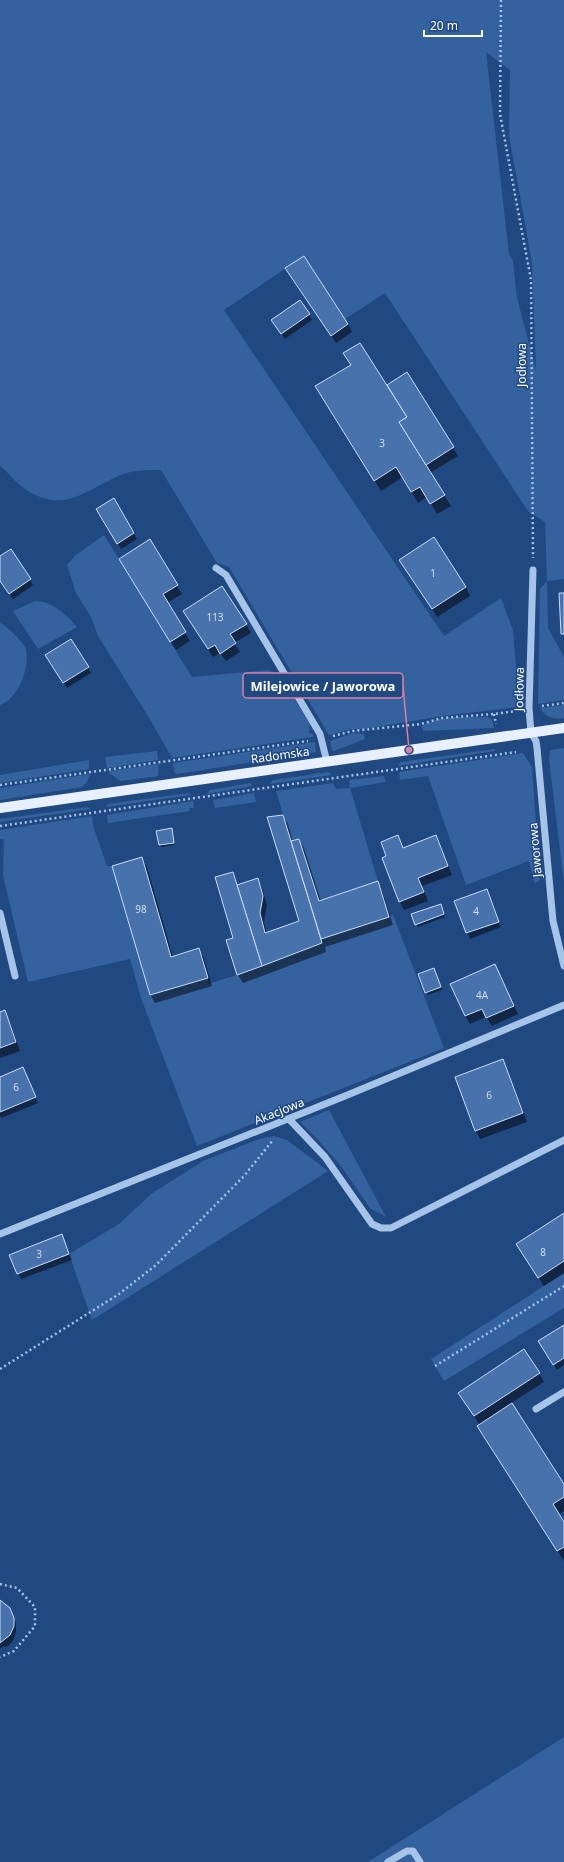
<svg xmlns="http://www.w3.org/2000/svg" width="564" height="1862" font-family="'Noto Sans',sans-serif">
  <rect width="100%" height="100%" fill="#204981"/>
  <g fill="#33629f" fill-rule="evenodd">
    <path d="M0,0H564V579L547,581L548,628L564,657V700L538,704L540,589L547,581L545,522L528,511L385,293L345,319L304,256L224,310L444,636L501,598L513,630L519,707L443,716L364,729H352L329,735L229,567L217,563L161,470C147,470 134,470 121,475C85,490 65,515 25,489C16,483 9,473 0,466ZM486,52L510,70L509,135L532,263L536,370L517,298L513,261L509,254Z"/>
    <path d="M104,535L192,677L268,670L279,674L310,724L309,733L313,734V737L172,758L151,721L98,636L91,617L76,593L67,565L76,555Z"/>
    <path d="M35,601C53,602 65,613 77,627L38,649L13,611Z"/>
    <path d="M0,623C6,625 24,643 26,649C30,668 18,699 0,705Z"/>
    <path d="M564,705V718C554,720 545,717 540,708Z"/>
    <path d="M488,717L492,720L494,728L423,731L422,726C439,714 468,718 488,717Z"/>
    <path d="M353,733L364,734L365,739L334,751L332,750L330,741Z"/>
    <path d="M315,742L316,752L177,774L174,772L173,763Z"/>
    <path d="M564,748V883L549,759L550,750Z"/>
    <path d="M495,749V751L398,766L400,762Z"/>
    <path d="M157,751L158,760L107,768L105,757Z"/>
    <path d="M523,753L532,767L540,880L535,884L529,861L466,885L428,776L400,780L399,772Z"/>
    <path d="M89,760V769L0,783V775Z"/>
    <path d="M159,764L158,776L153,777L120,781L109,773V771Z"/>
    <path d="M328,772L332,775L270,784L273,780Z"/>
    <path d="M90,774L87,782L82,787L0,800V788Z"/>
    <path d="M384,776L386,782L350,788L378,881L319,901L299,839L291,841L276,791L333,783L336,789L350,788L349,780Z"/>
    <path d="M250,783L253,786L207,794L210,790Z"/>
    <path d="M188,793L191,795L106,807L108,804Z"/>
    <path d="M254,793L256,802L215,808L213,800Z"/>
    <path d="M193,801L194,808H189L190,811L108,823L107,815Z"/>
    <path d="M88,807L91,809L0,822V819Z"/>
    <path d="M92,816L93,826L107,866H112L150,995L208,978V984L237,975L322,943L321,939L393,915L444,1048L197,1146L141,998L130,959L28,982L3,875L4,839H0V830Z"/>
    <path d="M329,1110L386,1217L370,1208L340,1165L317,1139L300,1122Z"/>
    <path d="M274,1136L287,1140L328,1171L92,1320L69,1254L119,1224L151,1194L203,1161L259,1139Z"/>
    <path d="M564,1273V1308L444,1381L431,1359Z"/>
    <path d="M564,1737V1862H368Z"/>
  </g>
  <g fill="#0007">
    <path d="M292,277L348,324L352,332L336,343Z"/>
    <path d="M309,314L312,320L285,339L276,326Z"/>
    <path d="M407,373L458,456L430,473L451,506L437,514L427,497L418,503L403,477L381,491L323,397L386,386Z"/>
    <path d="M113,500L137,539L121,549L97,509Z"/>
    <path d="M149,541L182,594L167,603L190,641L176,650L125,567Z"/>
    <path d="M0,557L30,579L33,585L13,599L0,580Z"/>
    <path d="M405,568L466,587L470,596L437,617Z"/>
    <path d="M189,620L246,624L251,633L234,643L240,652L226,661L220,653L213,657Z"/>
    <path d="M50,661L88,667L91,673L67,688Z"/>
    <path d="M283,816L288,824L293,842L299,840L304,848L321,901L378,882L382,891L393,925L325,947L326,952L243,983L238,975L228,941L235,939L232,873L238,886L257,879L262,888L267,905L264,922L267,933L300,922Z"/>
    <path d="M171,829L174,845L161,847L160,844Z"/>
    <path d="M398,836L404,849L436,836L452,875L422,886L428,901L404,910L400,902L387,857Z"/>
    <path d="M142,858L147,867L173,957L199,950L204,958L212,986L155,1003L150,994Z"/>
    <path d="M487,891L501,927L470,939L455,902Z"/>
    <path d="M442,907L445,917L418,927L416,924Z"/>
    <path d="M495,965L518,1014L492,1026L486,1017L470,1024L465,1016Z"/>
    <path d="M435,972L442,990L428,995L419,975Z"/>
    <path d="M4,1011L9,1020L20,1051L0,1058V1013Z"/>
    <path d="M502,1060L507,1069L527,1122L480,1139L476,1131L456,1078Z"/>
    <path d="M25,1074L38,1103L1,1118L0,1116V1078Z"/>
    <path d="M564,1214V1273L544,1286L522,1252Z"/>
    <path d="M64,1241L72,1260L21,1279L11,1255Z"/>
    <path d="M564,1326V1365L557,1370L540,1341Z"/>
    <path d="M539,1373L544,1382L511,1403L564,1486V1511L558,1515L564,1524V1561L484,1437L480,1425L464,1401Z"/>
    <path d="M0,1602L13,1615L16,1624V1632L13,1641L8,1646L0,1648Z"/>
  </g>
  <g fill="#4872ab" stroke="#caddf6">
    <path d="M304,256L348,324L331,336L285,268Z"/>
    <path d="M300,300L310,314L281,334L271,320Z"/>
    <path d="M360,343L407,417L399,422L445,495L430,504L420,487L411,492L396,467L374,481L315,386L351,365L343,353Z"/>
    <path d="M407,372L454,447L426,465L399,422L407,417L387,385Z"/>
    <path d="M114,498L134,533L117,544L96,509Z"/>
    <path d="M434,537L466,587L432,609L399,560Z"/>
    <path d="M150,539L178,585L163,594L186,632L170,642L119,559Z"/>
    <path d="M11,549L31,579L9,594L0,581V556Z"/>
    <path d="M222,586L247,624L230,634L236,643L220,654L215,645L208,649L183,611Z"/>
    <path d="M559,593H564V634H561Z"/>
    <path d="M71,639L89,667L63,683L45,655Z"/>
    <path d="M283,815L322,943L262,966L237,885L258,878L263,896L260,913L265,933L299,921L267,817Z"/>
    <path d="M172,828L174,843L159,845L156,831Z"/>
    <path d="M398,835L403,848L436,835L448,866L418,878L424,892L399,902L382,858L386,856L381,842Z"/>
    <path d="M299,839L319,901L378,881L389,917L321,939L291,841Z"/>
    <path d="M142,857L171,957L199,948L208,978L150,995L112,866Z"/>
    <path d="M233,872L262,966L237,975L226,940L233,938L215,877Z"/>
    <path d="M487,889L499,922L466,933L454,901Z"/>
    <path d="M441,904L444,914L415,925L411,914Z"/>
    <path d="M495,964L514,1006L486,1018L482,1009L465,1016L450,984Z"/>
    <path d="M434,968L441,987L425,993L418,974Z"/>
    <path d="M5,1010L16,1042L0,1048V1012Z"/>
    <path d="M503,1059L523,1113L475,1131L455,1077Z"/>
    <path d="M23,1067L36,1097L0,1112V1077Z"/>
    <path d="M564,1213V1261L538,1278L516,1244Z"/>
    <path d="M62,1234L69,1254L17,1274L9,1255Z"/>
    <path d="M564,1325V1358L553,1365L538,1341Z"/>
    <path d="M524,1349L540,1373L474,1416L458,1393Z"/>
    <path d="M512,1403L564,1484V1497L553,1504L564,1522V1547L557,1551L477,1426Z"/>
    <path d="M0,1600L10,1608L14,1618V1626L10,1635L0,1643Z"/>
  </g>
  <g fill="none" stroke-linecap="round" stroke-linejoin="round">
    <g stroke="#a6c3e8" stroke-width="2.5" stroke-dasharray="2 3" stroke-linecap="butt">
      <path d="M501,0L500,114L531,280L533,558"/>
      <path d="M542,706L564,703"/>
      <path d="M494,714L496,724"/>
      <path d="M333,736L353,731L421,724L442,718L494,714L516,711"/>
      <path d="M0,785L308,741"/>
      <path d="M0,826L516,752"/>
      <path d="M435,1366L564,1286"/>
      <path d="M0,1369L119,1294L156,1265L244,1176L273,1140"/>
      <path d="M0,1584L17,1588L35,1607V1626L14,1651L0,1657"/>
    </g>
    <g stroke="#a6c3e8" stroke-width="7">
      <path d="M216,568L226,575L320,734L327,762"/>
      <path d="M533,570L529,708L531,733L536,741L537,748L553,921L564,966"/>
      <path d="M0,913L15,976"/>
      <path d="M289,1119L325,1157L372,1224L381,1228H391L564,1140"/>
      <path d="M0,1234L345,1096L564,1005"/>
      <path d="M536,1409L564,1392"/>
      <path d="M388,1862L407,1851H413L420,1862"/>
    </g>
    <path stroke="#e8f0fe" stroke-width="10" d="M0,808L564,728"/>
  </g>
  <g text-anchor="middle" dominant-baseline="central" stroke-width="3" stroke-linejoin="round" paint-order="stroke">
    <g font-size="10" fill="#d1dcea">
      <text x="382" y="443">3</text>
      <text x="433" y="573">1</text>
      <text x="215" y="617">113</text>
      <text x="141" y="909">98</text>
      <text x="476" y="911">4</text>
      <text x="482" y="995">4A</text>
      <text x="16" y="1087">6</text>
      <text x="489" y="1095">6</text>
      <text x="543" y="1252">8</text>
      <text x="39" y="1254">3</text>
    </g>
    <g font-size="12" fill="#fff" stroke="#204981">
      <text transform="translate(521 365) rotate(-90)">Jodłowa</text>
      <text transform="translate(519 689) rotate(-89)">Jodłowa</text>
      <text transform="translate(280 755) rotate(-8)">Radomska</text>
      <text transform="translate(535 850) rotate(-95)">Jaworowa</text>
      <text transform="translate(279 1111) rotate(-22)">Akacjowa</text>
    </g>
  </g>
  <path fill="none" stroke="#dd80a5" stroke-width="1.5" d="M409 750L403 686"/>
  <circle fill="#dd80a5" stroke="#204981" stroke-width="1.5" cx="409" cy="750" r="4"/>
  <rect fill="#204981" stroke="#dd80a5" stroke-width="1.5" x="243" y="673" width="160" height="25" rx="4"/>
  <g font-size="13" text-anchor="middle" font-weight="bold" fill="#fff">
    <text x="323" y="691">Milejowice / Jaworowa</text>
  </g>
  <path d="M424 30v6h58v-6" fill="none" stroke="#ffffff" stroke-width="2"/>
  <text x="430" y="30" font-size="12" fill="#ffffff" stroke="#204981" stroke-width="3" paint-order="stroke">20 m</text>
</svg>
